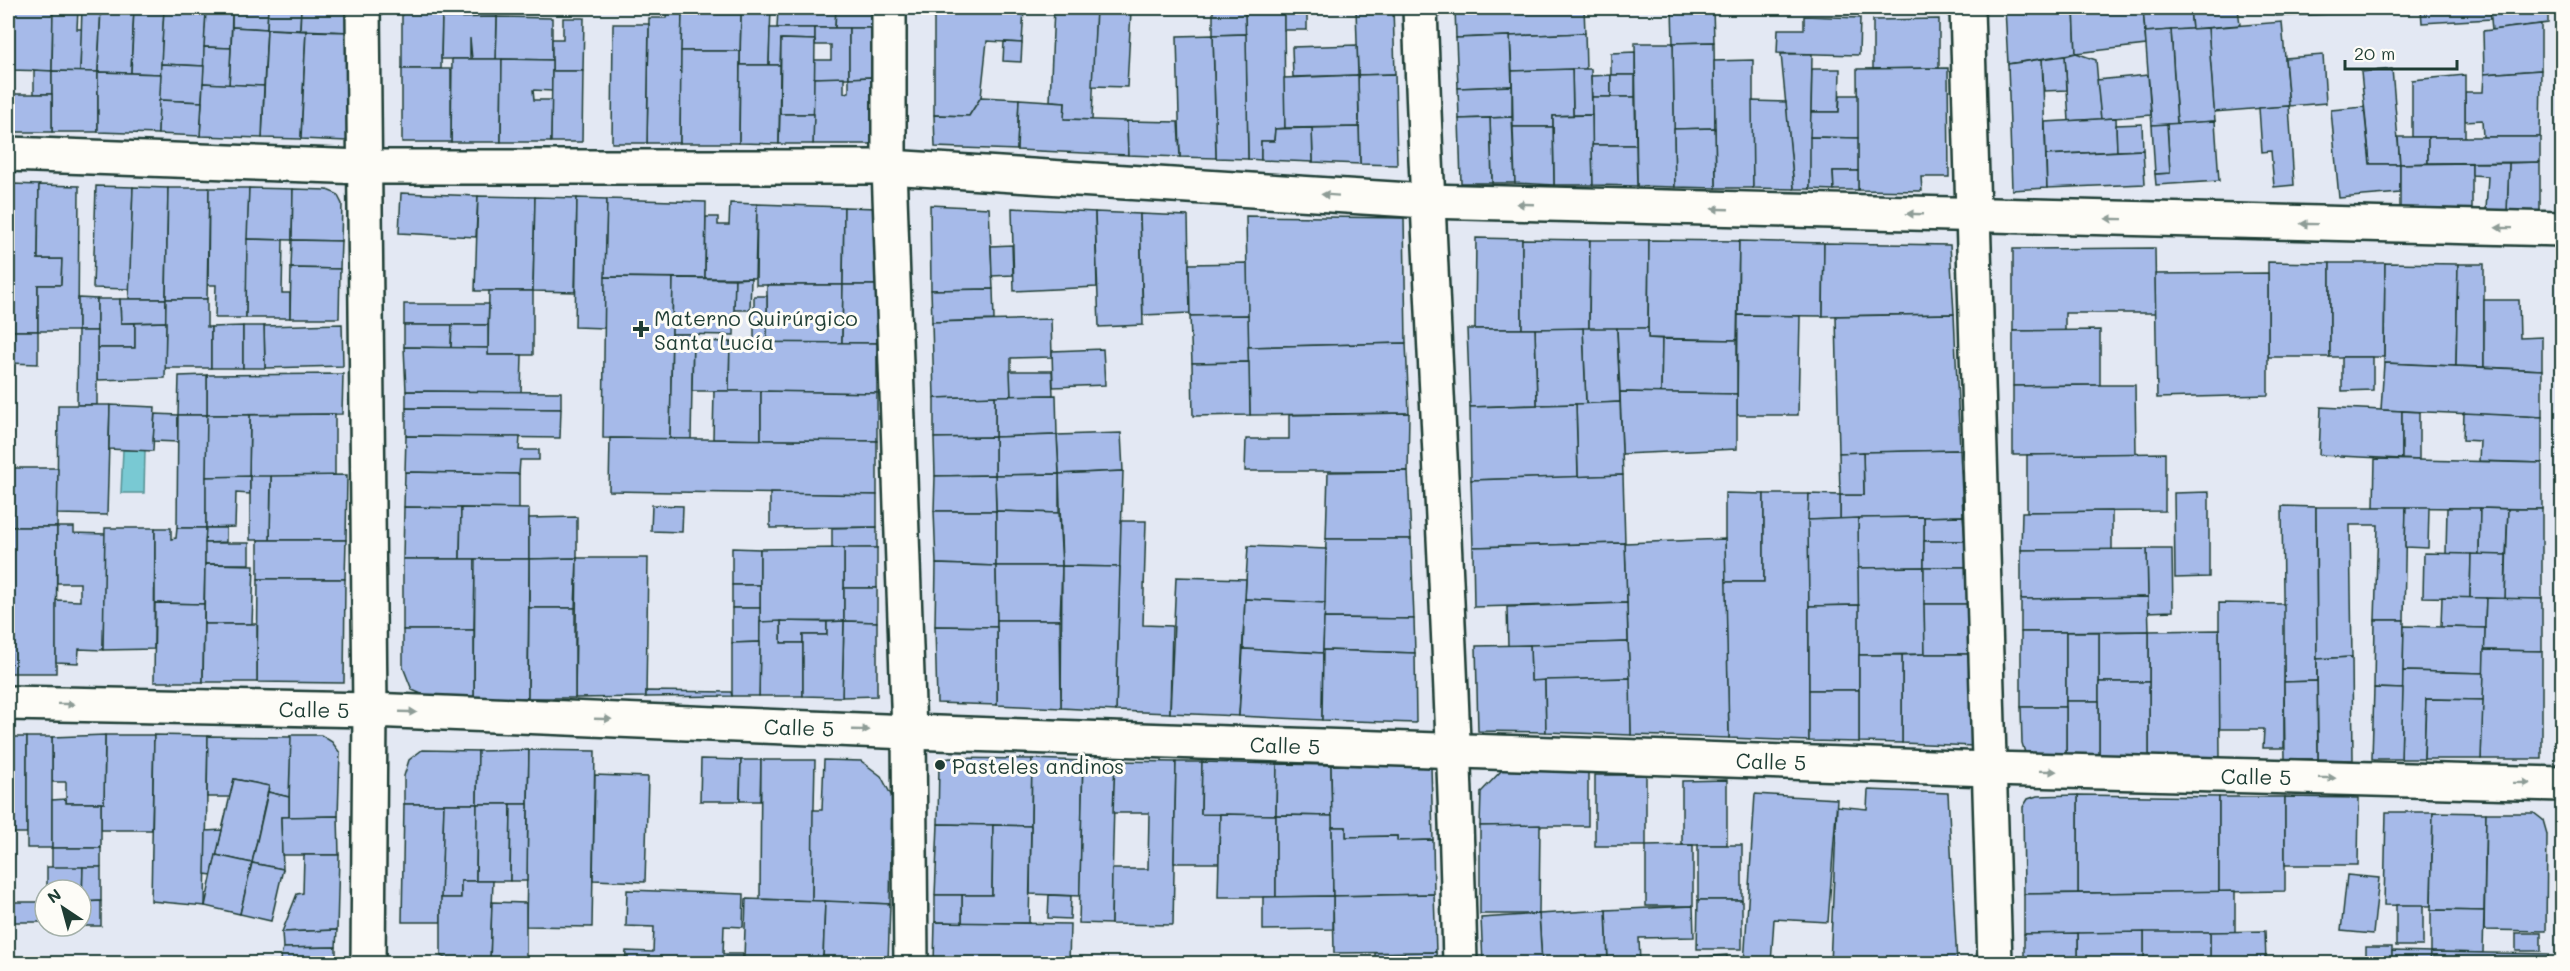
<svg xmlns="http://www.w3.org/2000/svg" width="2570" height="971" font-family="Mali,sans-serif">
  <rect width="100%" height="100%" fill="#e3e8f3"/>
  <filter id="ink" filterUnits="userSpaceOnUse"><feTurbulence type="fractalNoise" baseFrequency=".0167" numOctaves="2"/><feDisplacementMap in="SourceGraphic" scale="12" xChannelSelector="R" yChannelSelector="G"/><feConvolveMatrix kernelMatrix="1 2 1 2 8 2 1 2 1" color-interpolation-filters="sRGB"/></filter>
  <g filter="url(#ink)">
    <path fill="#79c9d3" stroke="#559193" stroke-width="1.5" d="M123,450H145L144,493H121Z"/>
    <g fill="#a6bae9" stroke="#1f3d34" stroke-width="1.5">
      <path d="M9,8H53L52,71L9,70Z"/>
      <path d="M53,8H78L77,29H82L80,72L52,71Z"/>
      <path d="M82,8H101L98,72H80Z"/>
      <path d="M101,8L134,9L131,73L98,72Z"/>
      <path d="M232,8H268L267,29L232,27Z"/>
      <path d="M268,8H301L300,30L267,29Z"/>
      <path d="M301,8H353L351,32L300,30Z"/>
      <path d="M402,8H442L441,69H402Z"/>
      <path d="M442,8H497V17L442,18Z"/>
      <path d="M667,8H682L680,143H647L649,18H666Z"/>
      <rect x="698" y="8" width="43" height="6"/>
      <path d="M741,8H771L769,65H740Z"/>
      <path d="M778,8H836L835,28H777Z"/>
      <path d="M836,8H873V28H835Z"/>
      <path d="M934,8H1024L1022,43L987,41L981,97L969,116L934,115Z"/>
      <path d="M1054,8L1096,10L1092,120L1064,119L1065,102L1050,101Z"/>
      <path d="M1213,8H1245L1246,34L1213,35Z"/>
      <path d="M1245,8H1284L1285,128L1275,129L1274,141H1261V160L1248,159Z"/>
      <rect x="1284" y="8" width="23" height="22"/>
      <path d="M1356,8H1393L1395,74L1358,75Z"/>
      <path d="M1455,8H1584L1585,33L1456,38Z"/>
      <path d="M1672,8H1713L1714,42L1673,43Z"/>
      <path d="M2005,8H2074L2076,53L2008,64Z"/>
      <path d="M2074,8H2143L2146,45L2076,53Z"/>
      <path d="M2143,8H2190L2192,29L2145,32Z"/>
      <path d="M2190,8H2238L2240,25L2192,29Z"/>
      <path d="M2275,8H2387L2388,12L2276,16Z"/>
      <path d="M2421,8H2490L2491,19L2422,23Z"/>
      <path d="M2490,8H2548V23L2492,30Z"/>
      <path d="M134,9H164L161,74L131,73Z"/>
      <path d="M164,9L206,11L204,66L161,64Z"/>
      <path d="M1096,10L1131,11L1127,87L1092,86Z"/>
      <path d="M206,11L232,12L231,48L204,47Z"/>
      <path d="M682,14H741L740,51H681Z"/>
      <path d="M1804,16L1860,18L1859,55L1777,53L1778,29H1804Z"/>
      <path d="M497,17L552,18V60L496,59Z"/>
      <path d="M497,17L496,59H472L470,38V59H441L442,18Z"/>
      <path d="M563,18H584L583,71H552V39H563Z"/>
      <path d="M1939,19V68L1873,69V20Z"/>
      <rect x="8" y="22" width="1" height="60"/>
      <path d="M2282,22L2289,106L2214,112L2208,28Z"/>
      <path d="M613,24H649L647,143H612Z"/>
      <path d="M2541,24V70L2484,74L2483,31Z"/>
      <path d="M232,27L267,29L264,86L229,85Z"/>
      <path d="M770,28H815V40L781,39L780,65H769Z"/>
      <path d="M815,28H849V78H814V60H831V45H815Z"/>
      <path d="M849,28H873L872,77L849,78Z"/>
      <path d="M2208,28L2215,121L2177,124L2171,30Z"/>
      <path d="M267,29L306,31L301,139L262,138Z"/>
      <path d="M2171,30L2177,124L2152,125L2145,32Z"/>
      <path d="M306,31L351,32L347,141L301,139Z"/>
      <path d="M1585,33L1586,69L1512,71L1510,36Z"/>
      <path d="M1246,34L1248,159L1216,158L1213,35Z"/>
      <path d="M1213,35L1216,158L1180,157L1177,36Z"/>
      <path d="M1510,36L1512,86L1458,88L1456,38Z"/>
      <path d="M781,39L815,40L814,114H780Z"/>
      <path d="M1004,42L1022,43L1021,62L1003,61Z"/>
      <path d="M1714,42L1715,128L1674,129L1673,43Z"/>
      <path d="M1635,43H1673L1675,187L1637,186Z"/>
      <path d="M1357,45L1358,75L1293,77L1292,47Z"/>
      <path d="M204,47L231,48L229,85L203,83Z"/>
      <path d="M681,51H740L739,143H680Z"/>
      <path d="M1635,52V75H1611V53Z"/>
      <path d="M2076,53L2096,60L2101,119L2069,121L2065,56Z"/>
      <path d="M1781,54H1812L1810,189H1794Z"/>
      <path d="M2323,55L2326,103L2289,106L2285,58Z"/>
      <path d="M2065,56L2067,90L2044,91L2042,59Z"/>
      <path d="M452,59H502L501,142H451Z"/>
      <path d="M502,59L552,60V91L533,90L534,100H552L551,142H501Z"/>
      <path d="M2042,59L2047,188L2012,190L2008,64Z"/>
      <path d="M1753,60V188H1716L1714,61Z"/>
      <path d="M161,64L204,66L202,102L159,100Z"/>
      <path d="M740,65H780L779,144L739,143Z"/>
      <path d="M1948,68L1949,177H1921L1922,191L1858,190L1857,69Z"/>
      <rect x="402" y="69" width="49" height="73"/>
      <path d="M1572,69H1591L1592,115H1573Z"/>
      <path d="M1572,69L1573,115L1553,116V127H1513L1512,71Z"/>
      <path d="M1812,69H1840L1839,112H1811Z"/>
      <path d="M2392,69L2400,164H2370L2361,72Z"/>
      <path d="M34,70L52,71V94H34Z"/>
      <path d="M2541,70L2540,137H2483L2482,120L2465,121V92H2483L2484,74Z"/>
      <path d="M52,71L98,72V132H52Z"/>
      <path d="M552,71H583L582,142H551Z"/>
      <path d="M98,72L161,74L158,134L98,132Z"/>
      <path d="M1395,74L1397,165L1360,164L1358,75Z"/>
      <path d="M1358,75L1359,127L1285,128L1284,78Z"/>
      <path d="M1611,75V97H1592L1591,76Z"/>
      <rect x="1611" y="75" width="24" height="22"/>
      <path d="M2148,75L2151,115L2101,119L2097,80Z"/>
      <path d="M2465,75V137H2412V80Z"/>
      <path d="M844,77V93L849,92V78L872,77L871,144H813L814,78Z"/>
      <path d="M8,82L9,94L8,132Z"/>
      <path d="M203,83L264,86L262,138L200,136Z"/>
      <path d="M1512,86V117L1459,119L1458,88Z"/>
      <path d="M9,94H52V132H8Z"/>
      <path d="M1840,95H1858V138L1810,137L1811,112H1839Z"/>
      <path d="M981,97L1019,99L1017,150L935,147L934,115L969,116Z"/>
      <path d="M1592,97H1635L1636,145H1592Z"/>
      <path d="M1019,99L1065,102L1064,119L1127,121L1128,155L1017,150Z"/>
      <path d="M159,100L202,102L200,136L158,134Z"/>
      <path d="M1752,101L1786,102L1794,189L1753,188Z"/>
      <path d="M2289,106L2294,185L2274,187L2271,151L2262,152L2259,108Z"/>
      <path d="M2364,107L2370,164H2400V193L2339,198L2331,110Z"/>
      <path d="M780,114H814L813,144H779Z"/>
      <path d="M1592,115L1593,185H1554L1553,116Z"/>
      <path d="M1512,117L1515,183H1492L1490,118Z"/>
      <path d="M1490,118L1492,183H1461L1459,119Z"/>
      <path d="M2116,118L2117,151L2046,155L2045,122Z"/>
      <path d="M1127,121L1178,122L1180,157L1128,155Z"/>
      <path d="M2215,121L2219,181L2156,185L2155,174L2170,173L2167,124Z"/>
      <path d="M2142,124L2143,150L2117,151L2116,125Z"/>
      <path d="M2167,124L2170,173L2155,174L2152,125Z"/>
      <path d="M1359,127L1360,164L1313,162L1312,128Z"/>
      <path d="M1513,127H1553L1554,185L1515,183Z"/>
      <path d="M1312,128L1313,162L1261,160V141H1274L1275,129Z"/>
      <path d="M1715,128L1716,188L1675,187L1674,129Z"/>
      <path d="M1810,137L1858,138V171H1833L1834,190L1810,189Z"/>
      <path d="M2398,137H2428V163L2400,164Z"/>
      <path d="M2428,137H2540V162L2428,163Z"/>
      <path d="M1592,145H1636L1637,186L1593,185Z"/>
      <path d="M2143,150L2145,184L2047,188L2046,155Z"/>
      <path d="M2540,162V212L2507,211L2509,163Z"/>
      <path d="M2472,163V211L2400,212V164Z"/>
      <path d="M2472,163H2509L2507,211L2486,210L2488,176L2472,175Z"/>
      <path d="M1833,171H1858V190H1834Z"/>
      <path d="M13,184L39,185L38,259H62L61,285H38V331H8V200L13,201Z"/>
      <path d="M39,185L79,186L78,331H38V285H61L62,259H38Z"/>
      <path d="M96,186L133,187L130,289L93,288Z"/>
      <path d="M133,187L168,188L166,299H129Z"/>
      <path d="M168,188H209L207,299H166Z"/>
      <path d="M209,188H249L246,318H215L216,285H208Z"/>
      <path d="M249,188L293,189L292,240L247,239Z"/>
      <path d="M293,189L327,190L337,194L342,204L341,241L292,240Z"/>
      <path d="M401,193L478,196L476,237L399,233Z"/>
      <path d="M478,196L535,197L533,291H475Z"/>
      <path d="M535,197L577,198L575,292L533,291Z"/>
      <path d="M577,198L607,199L605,328L575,327Z"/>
      <path d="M607,199L706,202L705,278L605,277Z"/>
      <path d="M730,203L757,204L755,278H705L706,217H718V225H729Z"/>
      <path d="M757,204L844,207L843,285H756Z"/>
      <path d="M930,205L989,208L993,289L931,290Z"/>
      <path d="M844,207L877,208V285H843Z"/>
      <path d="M1012,208L1095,212L1097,287L1014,291Z"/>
      <path d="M1095,212L1140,214L1143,325L1099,327Z"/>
      <path d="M1140,214L1188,216L1190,313L1143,315Z"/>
      <path d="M1246,216L1404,218L1406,343L1248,347Z"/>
      <path d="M1476,238L1522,239V329H1475Z"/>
      <path d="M247,239L283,240L282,293H290V318H246Z"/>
      <path d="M1522,239L1590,240L1589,329H1522Z"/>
      <path d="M292,240L341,241L340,269L291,268Z"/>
      <path d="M1590,240H1649L1648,328L1589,329Z"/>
      <path d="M1649,240L1739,241L1737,340L1648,338Z"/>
      <path d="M1739,241L1824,243L1823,316L1738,315Z"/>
      <path d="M1824,243L1950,245L1954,314L1823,316Z"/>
      <path d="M1012,245L1013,275L992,276L991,246Z"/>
      <path d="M2155,248L2156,313H2065V331H2013V249Z"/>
      <path d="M2268,262L2330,263V357H2268Z"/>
      <path d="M1247,263L1248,315L1190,316L1189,264Z"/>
      <path d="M2330,263H2385L2384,357H2330Z"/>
      <path d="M2385,263L2458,264L2456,366L2384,363Z"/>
      <path d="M2458,264H2484V367L2456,366Z"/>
      <path d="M291,268L340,269L339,318H290Z"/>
      <path d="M2268,273V395L2157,398L2155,274Z"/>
      <path d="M605,277L673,278L670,439L603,438Z"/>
      <path d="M673,278L735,279L734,335L672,334Z"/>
      <path d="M751,278L750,310H734L735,279Z"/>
      <path d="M767,285H843L842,343H767Z"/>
      <path d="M843,285H877V343H842Z"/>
      <path d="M993,289L994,320L932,322L931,290Z"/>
      <path d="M489,291H533V355H488Z"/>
      <rect x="754" y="296" width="13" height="47"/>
      <path d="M78,298L97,299V331H78Z"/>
      <path d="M97,299H120L121,323H135V348H97Z"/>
      <path d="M120,299H166V322L121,323Z"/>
      <path d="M166,299H207V327H211V368H165Z"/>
      <path d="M2484,300H2519L2520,338L2542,337V370L2484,367Z"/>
      <path d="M404,304H489L488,325H404Z"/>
      <path d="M1954,314L1960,450L1839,453L1836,316Z"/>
      <path d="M1248,315L1249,362L1192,363L1190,316Z"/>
      <path d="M1738,315L1800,316L1798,415H1737Z"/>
      <path d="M1051,319L1052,357L1011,358V396L934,398L932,322Z"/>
      <path d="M166,322L165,378L97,380V348H135V323Z"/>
      <path d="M342,324L343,366L265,368L264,326Z"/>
      <path d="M404,325H452L451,348L404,347Z"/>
      <path d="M452,325H488V348H451Z"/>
      <path d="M243,326V368H211V327Z"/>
      <path d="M243,326H264L265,368H243Z"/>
      <path d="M1583,328H1617L1620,402L1586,404Z"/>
      <path d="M1583,328L1586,404L1537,405L1535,329Z"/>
      <path d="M1617,328H1648V338L1662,339L1661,393L1620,392Z"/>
      <path d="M1467,329H1535L1537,405L1470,407Z"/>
      <path d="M2100,330V385L2013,386V331Z"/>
      <path d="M8,331H38V364L8,363Z"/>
      <path d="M78,331H97V405H77Z"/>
      <path d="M672,334H693L691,439H670Z"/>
      <path d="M1662,339L1737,340V394L1661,393Z"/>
      <path d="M693,341L730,342L729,391H692Z"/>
      <path d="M730,342L877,343V393L729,391Z"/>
      <path d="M1406,343L1409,413L1250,415L1248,347Z"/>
      <path d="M404,347L488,348V355H522L521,392L406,391Z"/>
      <path d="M1103,349L1105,385L1053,387L1052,351Z"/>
      <path d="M2342,357H2373V390L2342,391Z"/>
      <path d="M1249,362L1250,415L1193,416L1192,363Z"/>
      <path d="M2384,363L2542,370V417L2381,410Z"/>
      <path d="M1010,371H1052L1053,395L1011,396Z"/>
      <path d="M343,374L342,414L207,415V375Z"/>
      <path d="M207,375V415H178L179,376Z"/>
      <path d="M2100,385H2135L2136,454L2013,455V386Z"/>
      <path d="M406,391L561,392V409L406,408Z"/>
      <path d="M714,391H761V440L713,439Z"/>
      <path d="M761,391L877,393V441L761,440Z"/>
      <path d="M1620,392L1737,394V449L1622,454Z"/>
      <path d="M1056,395L1057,435L995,437V396Z"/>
      <path d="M995,396V437L934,438V398Z"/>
      <path d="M1620,402L1623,475L1578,477L1576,404Z"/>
      <path d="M1576,404L1578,477L1471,480L1470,407Z"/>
      <path d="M58,405H110L107,515L57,514Z"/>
      <path d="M110,405L155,407L153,451L109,449Z"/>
      <path d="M2321,407L2402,411V459L2319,455Z"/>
      <path d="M406,408L561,409L560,438L406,436Z"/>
      <path d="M2402,411L2419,412V460L2402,459Z"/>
      <path d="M1409,413L1408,471H1245L1246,439H1289V415Z"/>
      <path d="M2464,413L2542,417V463L2479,461L2480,441L2463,440Z"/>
      <path d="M155,414L178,415V442L153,441Z"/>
      <path d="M335,414V476L249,477L250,415Z"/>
      <path d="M178,415H207L206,528H177Z"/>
      <path d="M207,415H250L249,477H206Z"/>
      <path d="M1121,433L1123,471L1059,474L1057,435Z"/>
      <path d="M1057,435L1059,474L995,475V437Z"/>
      <path d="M406,436L520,437L519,450H539V460H520L519,474L405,472Z"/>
      <path d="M995,437V475L935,476L934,438Z"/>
      <path d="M610,438L877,441V495L609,491Z"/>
      <path d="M1960,450L1963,516L1840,519V495H1864L1863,452Z"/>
      <path d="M1863,452L1864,495H1840L1839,453Z"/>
      <path d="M2165,453V511L2027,512V455Z"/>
      <path d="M8,459H14L13,493H8Z"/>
      <path d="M2375,459L2542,463V509L2374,507Z"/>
      <path d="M13,468H58L57,527H12Z"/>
      <path d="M1123,471L1120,567L1062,566L1059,474Z"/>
      <path d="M1408,471L1411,539H1326L1328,472Z"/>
      <path d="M405,472L519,474V509L404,507Z"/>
      <path d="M1059,474V513L996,511L995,475Z"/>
      <path d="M347,475L346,540H270L271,476Z"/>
      <path d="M995,475L996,511H934L935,476Z"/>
      <path d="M1623,475L1625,543L1473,547L1471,480Z"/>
      <path d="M250,476V494L236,493L235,527L206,528V477Z"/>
      <path d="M250,476H271L270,540H250Z"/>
      <path d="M2209,492V577L2175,578L2174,493Z"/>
      <path d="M8,493H13L12,548H8Z"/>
      <path d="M770,493L877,495V527L770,528Z"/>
      <path d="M1725,493L1764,494V582H1725Z"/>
      <path d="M1764,494H1809V741L1729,738L1725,582H1764Z"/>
      <path d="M1809,494L1840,495V519L1808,520Z"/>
      <path d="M652,505L683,506L682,532L651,531Z"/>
      <path d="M2282,506L2316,507L2317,681L2284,682Z"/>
      <path d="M404,507L461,508L460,559H403Z"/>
      <path d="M2316,507H2406L2404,620H2375L2378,525H2350L2352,657L2317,659Z"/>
      <path d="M2406,507H2429L2428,548L2405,547Z"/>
      <path d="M461,508L529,509V559H460Z"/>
      <path d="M2447,508H2480L2479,555L2446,554Z"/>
      <path d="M2480,508L2508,509L2506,555H2479Z"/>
      <path d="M2508,509H2542V599H2505Z"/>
      <path d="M934,511H996V566L936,564Z"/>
      <path d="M996,511L1059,513L1062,566H996Z"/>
      <path d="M2112,511V550H2021L2022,512Z"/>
      <path d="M1963,516L1965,541H1924V517Z"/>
      <path d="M577,517V558L529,559V518Z"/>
      <path d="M1924,517V567L1858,568V518Z"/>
      <path d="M1858,518L1859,605L1809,606L1808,520Z"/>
      <path d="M1121,521H1146L1143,625L1172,626L1170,713L1116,711Z"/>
      <path d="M12,527H57L56,673H11Z"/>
      <path d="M57,527H74V533L106,534L103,650L79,649L78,663L56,662V600L80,601V583H57Z"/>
      <path d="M877,527V548L832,549V528Z"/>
      <path d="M105,528H155L154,649L103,650Z"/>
      <path d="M155,528H171V539L176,538L177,528H206L204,604L155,603Z"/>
      <path d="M206,528H226V542L205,543Z"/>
      <path d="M1326,539H1411L1414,619L1324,618Z"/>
      <path d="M1725,539L1729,738L1631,735L1625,543Z"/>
      <path d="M258,540H346L345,579H258Z"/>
      <path d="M1924,541H1965L1966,567H1924Z"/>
      <rect x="205" y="543" width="44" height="21"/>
      <path d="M1625,543L1627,603L1474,607L1473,547Z"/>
      <path d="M1248,546L1326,549L1325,603L1245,599Z"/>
      <path d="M8,548H12L11,610H8Z"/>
      <path d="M732,548L760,549V585H732Z"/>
      <rect x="844" y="548" width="33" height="40"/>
      <path d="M844,548V621L760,622V549Z"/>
      <path d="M2147,549H2172L2173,611L2148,612Z"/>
      <path d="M2147,549L2148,597L2021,599V550Z"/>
      <path d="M2424,553L2471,554L2470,598L2423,597Z"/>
      <path d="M2471,554L2506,555L2505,599L2470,598Z"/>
      <path d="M577,558L575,608H529V559Z"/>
      <path d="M577,558H648L646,697L575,698Z"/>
      <path d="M403,559H475L474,630H403Z"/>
      <path d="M475,559H529L528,698H474Z"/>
      <path d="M205,564L254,565L252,624H204Z"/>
      <path d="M936,564L996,566L997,627L935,626Z"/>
      <path d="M996,566H1062L1060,620H997Z"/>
      <path d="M1062,566L1120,567L1116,711L1061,708Z"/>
      <path d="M1924,567L1925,654L1859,655L1858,568Z"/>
      <path d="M1924,567H1966L1968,604H1924Z"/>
      <path d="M1176,577L1246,579L1239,716L1170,713Z"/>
      <path d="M258,579H345L344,683L257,682Z"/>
      <rect x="732" y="585" width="28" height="23"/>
      <path d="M844,588H877V622L844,621Z"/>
      <path d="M2148,597L2149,631L2021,632V599Z"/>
      <path d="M2442,597L2486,598L2485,628L2441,627Z"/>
      <path d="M2486,598L2542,599V651L2484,650Z"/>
      <path d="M1245,599L1325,603L1323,653L1243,649Z"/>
      <path d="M155,603L204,604L203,682H154Z"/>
      <path d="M1627,603L1628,642L1508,646L1507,607Z"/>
      <path d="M2219,603L2284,604V748H2263L2264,729H2219Z"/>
      <path d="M1924,604H1968L1970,654H1925Z"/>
      <path d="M1859,605V690H1809V606Z"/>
      <path d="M529,608H575V698H528Z"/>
      <path d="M732,608H760V642L732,643Z"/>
      <rect x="8" y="610" width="3" height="63"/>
      <path d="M1324,618L1414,619L1415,653L1323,650Z"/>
      <path d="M997,620H1060L1061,708L997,705Z"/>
      <path d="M2375,620H2404L2403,689L2374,688Z"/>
      <path d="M781,621L827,622V635H803V643H781Z"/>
      <path d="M781,621V643H803V696H759L760,622Z"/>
      <path d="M844,621L877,622V696L842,697Z"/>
      <path d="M844,621L842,697L803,696V635H827V622Z"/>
      <path d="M204,624H257V682H203Z"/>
      <path d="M935,626L997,627V705L937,703Z"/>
      <path d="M2404,626L2485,628L2484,673L2403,671Z"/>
      <path d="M403,630H474V698H431L412,690L403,667Z"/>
      <path d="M2219,630L2220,760L2149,759V631Z"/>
      <path d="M2149,631V682H2099V632Z"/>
      <rect x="2021" y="632" width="45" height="75"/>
      <rect x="2066" y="632" width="33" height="69"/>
      <path d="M760,642L759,696H732V643Z"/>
      <path d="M1628,642L1630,678L1531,681L1530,645Z"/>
      <path d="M1530,645L1531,681L1545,680L1546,732L1478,731L1476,646Z"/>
      <path d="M1243,649L1323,653L1322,720L1239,716Z"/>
      <path d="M1323,650L1415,653L1416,723L1322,720Z"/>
      <path d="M2484,650L2542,651V759H2481Z"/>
      <path d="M1925,654H1970L1974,746L1902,743V655Z"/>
      <path d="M1859,655H1902V743L1859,742Z"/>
      <path d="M2352,657L2353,760L2318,759L2317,659Z"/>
      <path d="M2403,671L2484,673L2483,700L2426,699L2424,759H2401Z"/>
      <path d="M1630,678L1631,735L1546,732L1545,680Z"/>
      <path d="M2317,681L2318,759H2285L2284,682Z"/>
      <path d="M2099,682H2149V759L2099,760Z"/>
      <path d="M2374,688L2403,689L2401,759H2372Z"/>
      <path d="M1809,690H1859V742L1809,741Z"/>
      <path d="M646,691L731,692L732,696L646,697Z"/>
      <path d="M2426,699L2483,700L2481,759H2424Z"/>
      <path d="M2066,701H2099V760L2066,759Z"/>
      <path d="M2021,707H2066V759L2026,756L2022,743Z"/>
      <path d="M105,735H154L152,830H101V803H104Z"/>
      <path d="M105,735L104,803H66V782H52V737Z"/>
      <path d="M154,735L208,736L205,906L151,901Z"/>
      <path d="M290,735H321L332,742L340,753L338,816L289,817Z"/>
      <path d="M208,736L291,737L289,797L268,792L269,786L234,779L230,797H207Z"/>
      <rect x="8" y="737" width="19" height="96"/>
      <rect x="27" y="737" width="25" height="111"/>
      <path d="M422,750L478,751L477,804H404V776L409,760Z"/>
      <path d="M529,750L528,804H477L478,751Z"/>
      <path d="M529,750L595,751L592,927L526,926Z"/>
      <path d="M950,758L1032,759L1031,826L938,824L939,764L941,760Z"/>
      <path d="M701,759L741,760L740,801H700Z"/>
      <path d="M1032,759L1083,761L1080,896L1030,894Z"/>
      <path d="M741,760H761L760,801H740Z"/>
      <path d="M761,760H815L812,901L760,899Z"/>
      <path d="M824,760L861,761L881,776L892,797L890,904L812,901L813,810H822Z"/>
      <path d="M1083,761H1115L1111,924L1079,923Z"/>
      <path d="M1115,761L1176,762L1173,925L1111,924L1112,869H1148L1149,813H1113Z"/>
      <path d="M1176,762H1202L1201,814H1220L1219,863H1174Z"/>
      <path d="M1202,762L1277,764L1276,815L1201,814Z"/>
      <path d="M1277,764L1331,765L1332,816L1276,815Z"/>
      <path d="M1331,765L1431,767L1433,840L1397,841V836L1346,837V827H1332Z"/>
      <path d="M1502,770L1588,771V826H1480L1481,792Z"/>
      <path d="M595,775L648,777L645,882L593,880Z"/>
      <rect x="1595" y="775" width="51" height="71"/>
      <path d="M234,779L269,786L252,863L216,855Z"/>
      <path d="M1727,780V845H1682V781Z"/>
      <path d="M1868,790L1948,793L1957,964H1830L1837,806L1867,809Z"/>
      <path d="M268,792L289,797V817H281L283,869L252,863Z"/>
      <path d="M1755,794L1837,799L1828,922L1774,919L1771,964H1744Z"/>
      <path d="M2078,795L2219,797V892L2078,893Z"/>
      <path d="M2078,795V893L2024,894L2023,807L2028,799L2037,796Z"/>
      <path d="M2219,797H2285V891L2219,892Z"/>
      <path d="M2285,797L2359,798L2358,865H2285Z"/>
      <path d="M66,799V803H101V848H52V800Z"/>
      <path d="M404,804H444L441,922H402Z"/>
      <path d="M444,804H477L476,881H461V898H441Z"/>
      <path d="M477,804H511L510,881H476Z"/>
      <path d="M511,804H528L527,881H510Z"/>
      <path d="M2386,812H2433L2431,906L2384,905Z"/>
      <path d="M2433,812L2486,813L2484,911L2431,910Z"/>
      <path d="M2486,813H2534L2543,820L2547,834L2546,931L2484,930Z"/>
      <path d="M1220,814L1276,815V897H1218Z"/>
      <path d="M1276,815L1332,816L1333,896L1276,897Z"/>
      <path d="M338,816L339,855H282L281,817Z"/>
      <path d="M938,824L993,825L992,895H935Z"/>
      <path d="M993,825L1031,826L1029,923H962V895H992Z"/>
      <path d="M1540,825L1539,914H1480V826Z"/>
      <path d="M1332,827H1346V837L1397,836V841L1433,840L1434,894L1333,896Z"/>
      <path d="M222,830L212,875L205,874L206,831Z"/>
      <path d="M1693,845V906H1646V846Z"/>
      <rect x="1698" y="845" width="44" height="55"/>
      <path d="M52,848H101V867L52,868Z"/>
      <path d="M216,855L252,863L240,914L205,906Z"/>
      <path d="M304,855H339L337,930L282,932L297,894L303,893Z"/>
      <path d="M252,863L283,869L271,921L240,914Z"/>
      <path d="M47,867H83L82,902L81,890H47Z"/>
      <path d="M83,867H101V901L82,902Z"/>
      <path d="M2347,875L2379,878L2373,934L2341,931Z"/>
      <path d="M461,881H493L490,964H459L441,956V898H461Z"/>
      <path d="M627,890L744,894L743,927L724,926L723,954H743L742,964H625L626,951L653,952L654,927L626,926Z"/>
      <path d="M2235,891V932L2024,934V894Z"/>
      <rect x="8" y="892" width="6" height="30"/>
      <path d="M1434,894L1436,952L1334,953L1333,896Z"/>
      <path d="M935,895H962V923L935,922Z"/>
      <path d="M1049,895L1071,896L1070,919L1048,918Z"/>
      <path d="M1333,896V929L1263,930V897Z"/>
      <path d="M746,899L825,901L823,961L744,958Z"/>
      <path d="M1698,900H1742V949H1697Z"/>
      <path d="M101,901V926H77H81V902Z"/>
      <path d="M825,901L890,904L888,962L823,961Z"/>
      <rect x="14" y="902" width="31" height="20"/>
      <path d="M492,902L526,903V964H490Z"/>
      <rect x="2396" y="905" width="27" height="41"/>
      <path d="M1693,906L1694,937L1639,938L1640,964H1608L1606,910Z"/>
      <path d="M1606,910L1608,964H1542L1539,914Z"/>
      <path d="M2431,910L2484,911L2483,953L2431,952Z"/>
      <path d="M1539,914L1542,964H1483L1481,918Z"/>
      <path d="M935,922L1070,924L1069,964H934Z"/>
      <path d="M337,930L336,947L283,948L282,932Z"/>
      <path d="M2265,931L2266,964H2210V932Z"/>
      <rect x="2144" y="932" width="66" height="32"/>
      <path d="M2144,932V964H2078V933Z"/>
      <path d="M2078,933V964H2024V934Z"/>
      <rect x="2516" y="933" width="25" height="18"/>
      <path d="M336,947V964H279L283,948Z"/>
      <rect x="2366" y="947" width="26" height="17"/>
      <path d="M2392,951L2431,952L2430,964H2392Z"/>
      <path d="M1436,952L1437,964H1375V953Z"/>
      <path d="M2431,952L2548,954V964H2430Z"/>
      <path d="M1727,955V964H1689L1688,958Z"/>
      <path d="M755,959L788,960V964H755Z"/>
      <path d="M788,960L879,962V964H788Z"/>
    </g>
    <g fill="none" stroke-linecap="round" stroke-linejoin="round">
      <g stroke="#1f3d34" stroke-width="38">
        <g id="street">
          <path d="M363,8L370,710L368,964"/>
          <path d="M889,8V167L909,732L911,964"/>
          <path d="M1420,8C1431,326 1453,645 1460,964"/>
          <path d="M1967,8L1995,964"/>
          <path d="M8,154L363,167H889L1426,201L2562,229"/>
          <path d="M8,703L370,710L909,732L1989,769L2562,784"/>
        </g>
      </g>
      <use href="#street" stroke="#fdfcf7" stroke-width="33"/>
    </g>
    <defs><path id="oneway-solid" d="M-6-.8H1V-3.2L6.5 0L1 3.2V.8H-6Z" transform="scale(1.5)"/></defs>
    <g fill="#8e9c96">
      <use href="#oneway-solid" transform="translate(1330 195) rotate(-176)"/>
      <use href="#oneway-solid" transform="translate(1525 204) rotate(-178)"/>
      <use href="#oneway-solid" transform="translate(1720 209) rotate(-178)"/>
      <use href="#oneway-solid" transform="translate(1915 214) rotate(-178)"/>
      <use href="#oneway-solid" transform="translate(2114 219) rotate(-179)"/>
      <use href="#oneway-solid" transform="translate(2309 224) rotate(-179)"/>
      <use href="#oneway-solid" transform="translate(2504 228) rotate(-179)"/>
      <use href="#oneway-solid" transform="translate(66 704) rotate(1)"/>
      <use href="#oneway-solid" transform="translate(408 712) rotate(2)"/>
      <use href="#oneway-solid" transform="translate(603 719) rotate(2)"/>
      <use href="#oneway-solid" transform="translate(861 730) rotate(2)"/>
      <use href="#oneway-solid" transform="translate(2048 771) rotate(1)"/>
      <use href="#oneway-solid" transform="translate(2327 778) rotate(1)"/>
      <use href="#oneway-solid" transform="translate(2522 783) rotate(1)"/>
    </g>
  </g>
  <g fill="#1f3d34" stroke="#fdfcf7" stroke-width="2">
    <path d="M638 320h6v6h6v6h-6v6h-6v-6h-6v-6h6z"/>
    <circle cx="940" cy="765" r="6"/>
  </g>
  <g text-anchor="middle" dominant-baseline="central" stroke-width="6" stroke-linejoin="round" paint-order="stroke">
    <g font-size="21" fill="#1f3d34" stroke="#fdfcf7" text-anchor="start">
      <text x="654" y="317">Materno Quirúrgico<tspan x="654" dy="24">Santa Lucía</tspan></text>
      <text x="952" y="765">Pasteles andinos</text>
    </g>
    <g font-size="21" fill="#1f3d34" stroke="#fdfcf7">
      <text transform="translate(314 709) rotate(1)">Calle 5</text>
      <text transform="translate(799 727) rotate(2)">Calle 5</text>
      <text transform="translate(1285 745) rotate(2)">Calle 5</text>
      <text transform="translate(1771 761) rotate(2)">Calle 5</text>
      <text transform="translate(2256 776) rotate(1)">Calle 5</text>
    </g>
  </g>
  <rect width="2570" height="971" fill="none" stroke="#fdfcf7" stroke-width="30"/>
  <rect x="15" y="15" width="2540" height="941" fill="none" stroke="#1f3d34" stroke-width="2" filter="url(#ink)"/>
  <g transform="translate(63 908) rotate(324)"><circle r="28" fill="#fdfcf7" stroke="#a4b0a9" stroke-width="1.5"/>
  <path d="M0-4.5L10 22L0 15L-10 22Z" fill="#1f3d34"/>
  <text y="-9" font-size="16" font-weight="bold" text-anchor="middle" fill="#1f3d34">N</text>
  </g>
  <path d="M2345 60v9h112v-9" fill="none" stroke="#1f3d34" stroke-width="3"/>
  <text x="2354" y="60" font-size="18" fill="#1f3d34" stroke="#fdfcf7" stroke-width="4.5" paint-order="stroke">20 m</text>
</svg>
